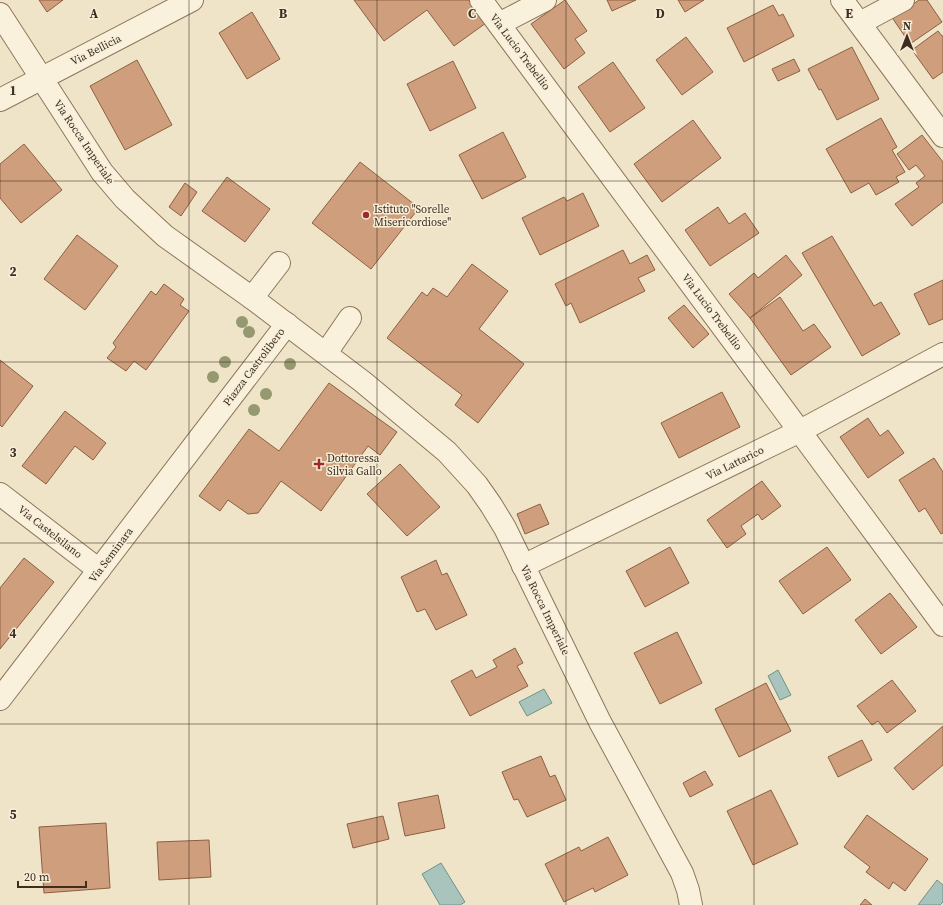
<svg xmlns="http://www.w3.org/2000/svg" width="943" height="905" font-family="'Source Serif 4',serif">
  <rect width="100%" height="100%" fill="#f0e4c8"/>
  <g fill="#a9c4bc" stroke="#6f938a">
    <path d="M778,670L791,695L780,700L768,676Z"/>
    <path d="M544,689L552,703L527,716L519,702Z"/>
    <path d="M441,863L465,902L460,905H440L422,874Z"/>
    <path d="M937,880L943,885V902L940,905H918Z"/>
  </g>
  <g fill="#cf9f7d" stroke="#8d5f41">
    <path d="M39,0H63L47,12Z"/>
    <path d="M354,0H469L486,23L454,46L427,10L384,41Z"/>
    <path d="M565,0L587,31L575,39L585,53L564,69L531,24Z"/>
    <path d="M607,0H636L612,11Z"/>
    <path d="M678,0H704L685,12Z"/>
    <path d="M919,0H927L942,22L910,44L889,13L909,7Z"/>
    <path d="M773,5L779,16L783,14L794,36L744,62L727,28Z"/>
    <path d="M252,12L280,59L247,79L219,33Z"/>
    <path d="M938,31L942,36H943V72L933,79L912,50Z"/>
    <path d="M686,37L713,72L682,95L656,60Z"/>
    <path d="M852,47L879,99L837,120L821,89L819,90L808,69Z"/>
    <path d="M794,59L800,71L778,81L772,69Z"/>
    <path d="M137,60L172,125L125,150L90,86Z"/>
    <path d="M453,61L476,108L430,131L407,84Z"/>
    <path d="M613,62L645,108L610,132L578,87Z"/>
    <path d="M881,118L897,147L892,150L905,172L896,177L899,182L876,195L869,183L851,193L826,149Z"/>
    <path d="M693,120L721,158L662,202L634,164Z"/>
    <path d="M503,132L526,177L482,199L459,155Z"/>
    <path d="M922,135L943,162V202L912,226L895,204L919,187L916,183L925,176L916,165L909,170L897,154Z"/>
    <path d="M24,144L62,190L21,223L0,198V164Z"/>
    <path d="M360,162L419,208L371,269L312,223Z"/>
    <path d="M227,177L270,209L245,242L202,211Z"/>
    <path d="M185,183L197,192L181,216L169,207Z"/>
    <path d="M583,193L599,226L540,255L522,218L564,197L567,201Z"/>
    <path d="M718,207L729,224L745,213L759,233L710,266L685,230Z"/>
    <path d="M77,235L118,266L85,310L44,279Z"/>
    <path d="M832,236L874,306L881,302L900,334L862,356L802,253Z"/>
    <path d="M623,250L630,264L647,255L655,270L638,278L645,291L580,323L571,303L566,306L555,284Z"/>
    <path d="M786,255L802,275L750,318L729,294L754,273L758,278Z"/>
    <path d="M472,264L508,291L479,329L524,364L478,423L455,405L462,395L387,338L422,292L427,296L433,288L447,297Z"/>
    <path d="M943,280V319L929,325L914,294Z"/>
    <path d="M164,284L184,299L180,305L189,311L146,370L134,361L126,371L107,358L116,347L113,343L151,291L156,295Z"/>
    <path d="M780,297L803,331L814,324L831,347L791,375L750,318Z"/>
    <path d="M684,305L709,334L693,348L668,318Z"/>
    <path d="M0,360L33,386L2,427L0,425Z"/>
    <path d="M329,383L397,432L380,455L368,446L321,511L281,481L258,513L248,514L228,500L220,511L199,496L249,429L279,451Z"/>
    <path d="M722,392L740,427L679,458L661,423Z"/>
    <path d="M65,411L106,443L93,460L75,446L46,484L22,466Z"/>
    <path d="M868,418L880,436L888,430L904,453L868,478L840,437Z"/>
    <path d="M934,458L943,472V533L941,534L925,508L919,512L899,480Z"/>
    <path d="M400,464L440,507L407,536L367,494Z"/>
    <path d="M762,481L781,506L762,520L758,514L741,526L746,534L727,548L707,520Z"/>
    <path d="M540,504L549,524L525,534L517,514Z"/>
    <path d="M670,547L689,583L645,607L626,571Z"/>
    <path d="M827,547L851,580L803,614L779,581Z"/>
    <path d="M24,558L54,582L0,649V588Z"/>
    <path d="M436,560L442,575L447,573L467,615L436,630L425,609L417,612L401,577Z"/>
    <path d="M890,593L917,627L881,654L855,620Z"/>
    <path d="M677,632L702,683L660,704L634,653Z"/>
    <path d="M515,648L523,663L517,666L528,686L470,716L451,681L472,670L476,678L497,667L493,660Z"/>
    <path d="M892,680L916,711L887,733L878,721L872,725L857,706Z"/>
    <path d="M766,683L791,731L739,757L715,709Z"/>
    <path d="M943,726V765L913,790L894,768Z"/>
    <path d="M862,740L872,760L838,777L828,757Z"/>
    <path d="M541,756L550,777L555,775L566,800L527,817L518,799L514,800L502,772Z"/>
    <path d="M705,771L713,785L690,797L683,783Z"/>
    <path d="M771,790L798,844L753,865L727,811Z"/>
    <path d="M438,795L445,828L405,836L398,803Z"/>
    <path d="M867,815L928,859L905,891L893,882L889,889L866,872L870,867L844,847Z"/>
    <path d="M383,816L389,839L353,848L347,824Z"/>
    <path d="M106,823L110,888L44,893L39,827Z"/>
    <path d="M608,837L628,875L595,892L593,888L564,902L545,864L579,847L581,851Z"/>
    <path d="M209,840L211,877L159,880L157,842Z"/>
    <path d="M865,899L872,905H860Z"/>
  </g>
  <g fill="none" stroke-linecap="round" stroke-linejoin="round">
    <g stroke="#8d765c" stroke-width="24">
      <g id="minor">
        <path d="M481,0L943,625"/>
        <path d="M842,0L943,136"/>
        <path d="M0,14L93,158L102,172L125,199L165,236L252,298L363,382L447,452L477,485L491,505L505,528L600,722L682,873L688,890L691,905"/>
        <path d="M860,23L903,0"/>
        <path d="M499,24L545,0"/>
        <path d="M0,100L192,0"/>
        <path d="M252,298L279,263"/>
        <path d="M326,353L350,318"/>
        <path d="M0,494L99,570"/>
        <path d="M523,566L800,431L943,354"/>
        <path d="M0,699L287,324"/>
      </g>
    </g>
    <use href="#minor" stroke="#faf1dc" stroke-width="22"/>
  </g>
  <g fill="#96986f">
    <circle cx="242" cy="322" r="6"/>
    <circle cx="249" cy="332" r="6"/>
    <circle cx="225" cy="362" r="6"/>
    <circle cx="290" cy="364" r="6"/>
    <circle cx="213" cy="377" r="6"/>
    <circle cx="266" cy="394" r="6"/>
    <circle cx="254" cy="410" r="6"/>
  </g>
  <path fill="none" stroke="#3d2e20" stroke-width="1" stroke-opacity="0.55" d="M189,0V905M377,0V905M566,0V905M754,0V905M0,181H943M0,362H943M0,543H943M0,724H943"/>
  <g fill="#9e2a2b" stroke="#f7eed8" stroke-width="1.5">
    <circle cx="366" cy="215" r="4"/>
    <path d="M317 458h4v4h4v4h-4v4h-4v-4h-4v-4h4z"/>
  </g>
  <g text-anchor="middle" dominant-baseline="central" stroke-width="3" stroke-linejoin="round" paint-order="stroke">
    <g font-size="11" fill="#3d2e20" stroke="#f7eed8">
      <text transform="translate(96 50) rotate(-27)">Via Bellicia</text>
      <text transform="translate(520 52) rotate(53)">Via Lucio Trebellio</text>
      <text transform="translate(84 142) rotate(56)">Via Rocca Imperiale</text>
      <text transform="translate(712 312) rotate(53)">Via Lucio Trebellio</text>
      <text transform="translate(254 367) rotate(-53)">Piazza Castrolibero</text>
      <text transform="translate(735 463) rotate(-26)">Via Lattarico</text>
      <text transform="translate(50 532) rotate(38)">Via Castelsilano</text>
      <text transform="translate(111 555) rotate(-53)">Via Seminara</text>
      <text transform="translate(545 610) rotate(64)">Via Rocca Imperiale</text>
    </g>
    <g font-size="11" fill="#3d2e20" stroke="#f7eed8" text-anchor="start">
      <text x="374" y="209">Istituto "Sorelle<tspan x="374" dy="13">Misericordiose"</tspan></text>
      <text x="327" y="458">Dottoressa<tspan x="327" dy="13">Silvia Gallo</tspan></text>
    </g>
  </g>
  <g font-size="13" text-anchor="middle" font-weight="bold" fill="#3d2e20" stroke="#f7eed8" stroke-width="3" stroke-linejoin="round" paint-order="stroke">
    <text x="94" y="18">A</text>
    <text x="283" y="18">B</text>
    <text x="472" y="18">C</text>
    <text x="660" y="18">D</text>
    <text x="849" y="18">E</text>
    <text x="13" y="95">1</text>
    <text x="13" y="276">2</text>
    <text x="13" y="457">3</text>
    <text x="13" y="638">4</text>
    <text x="13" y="819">5</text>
  </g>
  <g transform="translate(907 36)" stroke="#f7eed8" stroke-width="3" paint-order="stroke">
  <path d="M0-3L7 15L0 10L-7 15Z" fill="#3d2e20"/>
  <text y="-6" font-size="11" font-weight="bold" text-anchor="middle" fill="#3d2e20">N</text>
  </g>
  <path d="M18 881v6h68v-6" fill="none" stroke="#3d2e20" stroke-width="2"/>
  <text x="24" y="881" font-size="12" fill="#3d2e20" stroke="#f7eed8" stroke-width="3" paint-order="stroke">20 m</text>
</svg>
